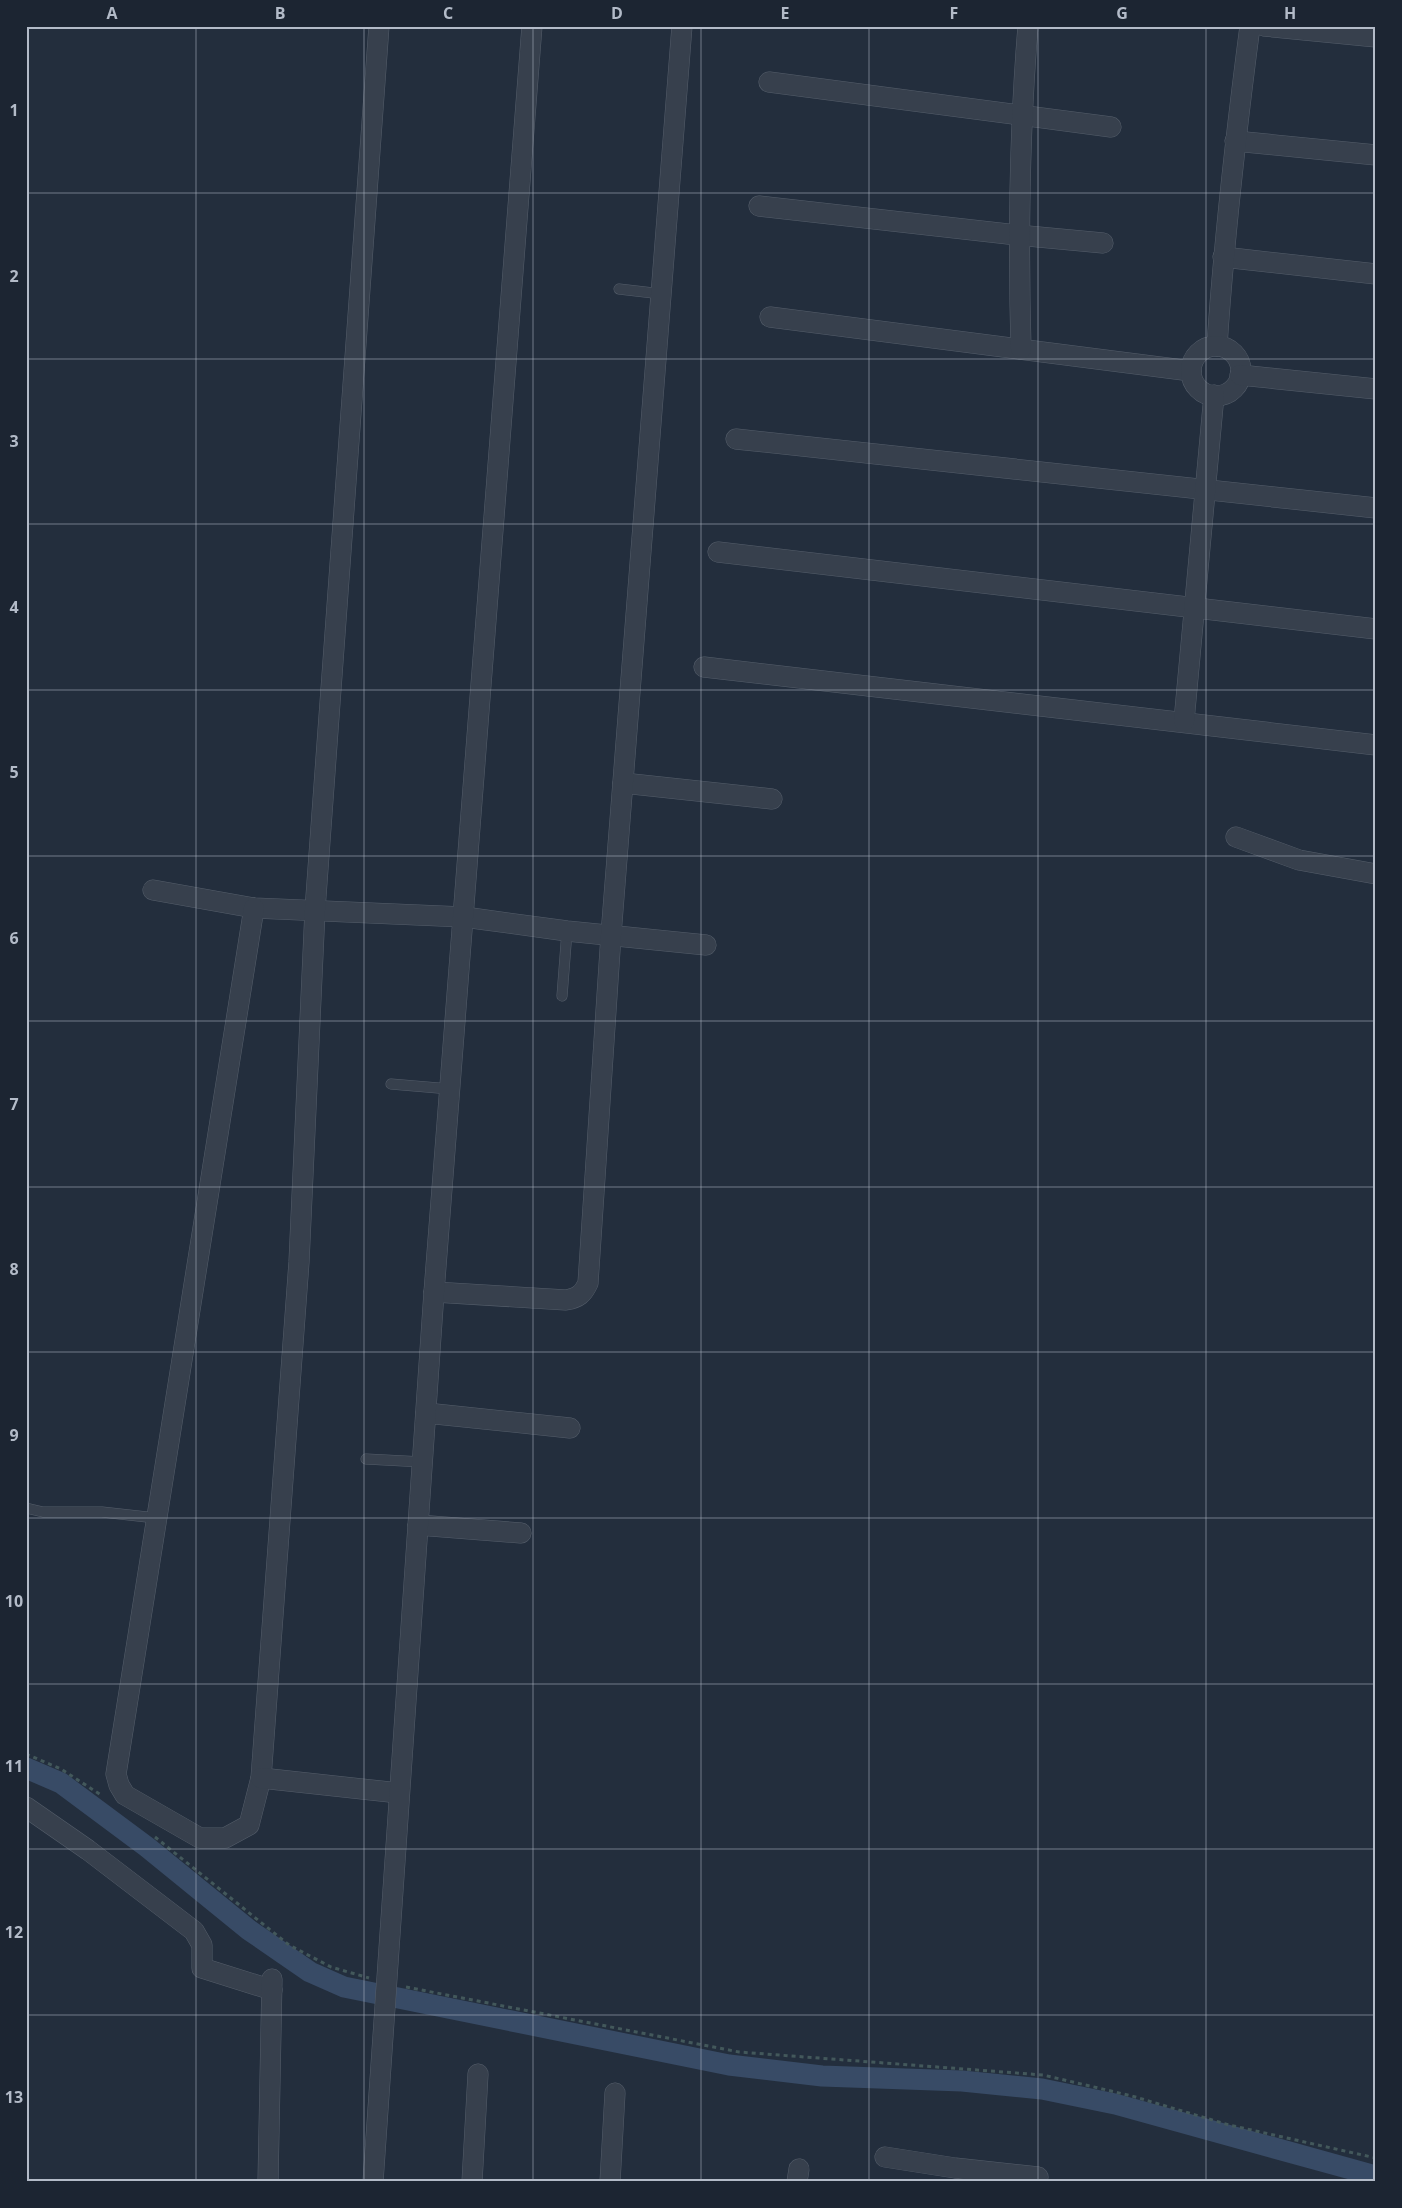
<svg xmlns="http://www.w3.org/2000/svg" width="1402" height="2208" font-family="'Open Sans',sans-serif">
  <rect width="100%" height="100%" fill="#232e3d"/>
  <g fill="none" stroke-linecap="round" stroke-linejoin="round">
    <path stroke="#384b66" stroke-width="21" d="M26,1768L61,1783L147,1847L249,1930L310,1972L344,1987L729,2065L822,2076L962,2081L1042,2089L1115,2104L1376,2176"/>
    <g stroke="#555e6b" stroke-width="11">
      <g id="service">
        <path d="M619,289L662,294"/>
        <path d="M562,996L567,931"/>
        <path d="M391,1084L450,1089"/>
        <path d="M366,1459L423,1462"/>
        <path d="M26,1508L43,1512H102L156,1518"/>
      </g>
    </g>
    <g stroke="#555e6b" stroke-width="21">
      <g id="minor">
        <path d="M1264,26L1376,37"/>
        <path d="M769,82L1111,127"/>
        <path d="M1235,141L1376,155"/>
        <path d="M759,206L1017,235L1103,243"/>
        <path d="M1223,257L1376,274"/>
        <path d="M770,317L1191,371"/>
        <path d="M1217,346C1224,239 1236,133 1250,26"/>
        <circle cx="1216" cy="371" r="25"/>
        <path d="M1021,349C1018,240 1019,135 1028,26"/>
        <path d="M1240,375L1376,389"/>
        <path d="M736,439L1376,508"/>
        <path d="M718,552L1376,629"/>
        <path d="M704,667L1376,745"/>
        <path d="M1184,721L1214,395"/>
        <path d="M623,783L772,799"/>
        <path d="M1236,837L1299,860L1376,874"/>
        <path d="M153,890L254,908L464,917L567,931L706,945"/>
        <path d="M254,908L116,1774L119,1785L125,1795L200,1838H225L249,1825L261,1778L299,1262L315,910L379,26"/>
        <path d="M434,1292L566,1300C578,1298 583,1294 588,1283L611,935L682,26"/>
        <path d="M426,1413L570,1428"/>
        <path d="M418,1525L521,1533"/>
        <path d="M261,1778L399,1793"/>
        <path d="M26,1807L88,1850L194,1931L202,1945V1968L272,1990"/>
        <path d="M885,2157L955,2168L1038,2177"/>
        <path d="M268,2182L272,1979"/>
        <path d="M373,2182L434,1292L532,26"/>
        <path d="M472,2182L478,2074"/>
        <path d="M610,2182L615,2093"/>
        <path d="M797,2182L799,2169"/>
      </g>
    </g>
    <g stroke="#43585b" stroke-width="3" stroke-dasharray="4 4" stroke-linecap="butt">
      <path d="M26,1754L61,1769L101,1795"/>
      <path d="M155,1837L289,1945L331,1967L369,1978"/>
      <path d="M406,1987L739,2052L1043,2075L1132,2096L1229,2125L1376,2158"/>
    </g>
    <use href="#service" stroke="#37404d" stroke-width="10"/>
    <use href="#minor" stroke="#37404d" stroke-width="20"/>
  </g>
  <path fill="none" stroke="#b3bbc8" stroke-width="1" stroke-opacity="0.55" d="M196,26V2182M364,26V2182M533,26V2182M701,26V2182M869,26V2182M1038,26V2182M1206,26V2182M26,193H1376M26,359H1376M26,524H1376M26,690H1376M26,856H1376M26,1021H1376M26,1187H1376M26,1352H1376M26,1518H1376M26,1684H1376M26,1849H1376M26,2015H1376"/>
  <rect width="1402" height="2208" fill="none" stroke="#1c2532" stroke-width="55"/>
  <rect x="28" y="28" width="1346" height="2152" fill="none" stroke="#b3bbc8" stroke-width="2"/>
  <g font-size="16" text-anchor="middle" font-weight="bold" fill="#b3bbc8">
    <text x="112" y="19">A</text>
    <text x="280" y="19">B</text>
    <text x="448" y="19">C</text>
    <text x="617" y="19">D</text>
    <text x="785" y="19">E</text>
    <text x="954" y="19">F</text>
    <text x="1122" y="19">G</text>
    <text x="1290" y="19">H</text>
    <text x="14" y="116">1</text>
    <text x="14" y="282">2</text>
    <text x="14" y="447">3</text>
    <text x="14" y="613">4</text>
    <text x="14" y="778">5</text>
    <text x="14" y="944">6</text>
    <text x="14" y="1110">7</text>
    <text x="14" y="1275">8</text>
    <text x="14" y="1441">9</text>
    <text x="14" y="1607">10</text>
    <text x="14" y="1772">11</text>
    <text x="14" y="1938">12</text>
    <text x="14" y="2103">13</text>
  </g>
</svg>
